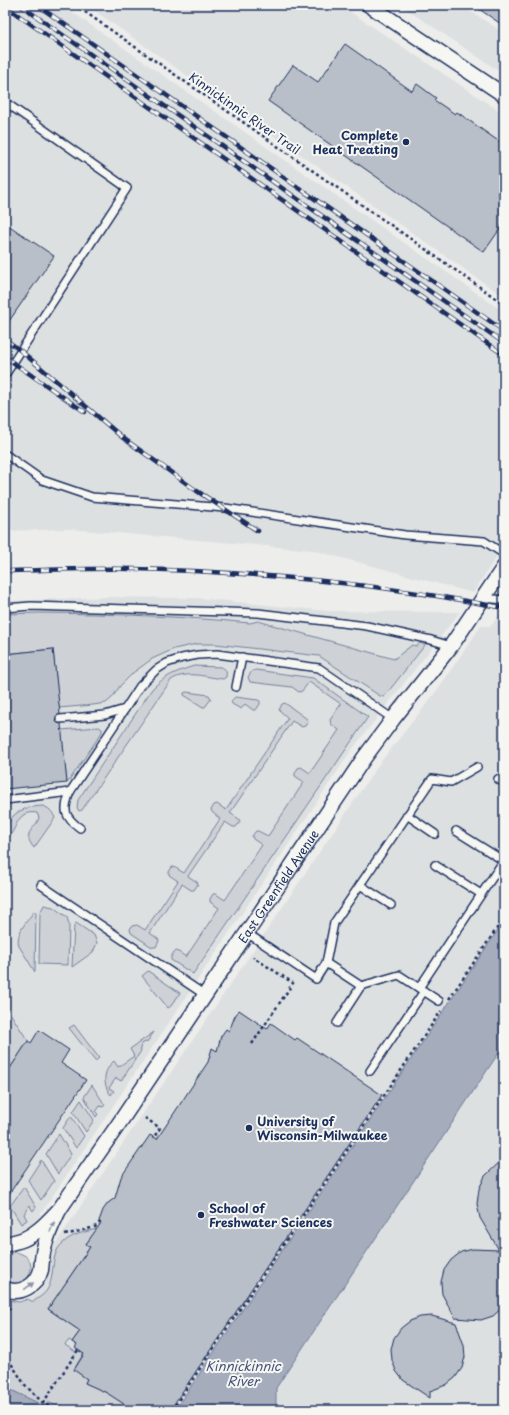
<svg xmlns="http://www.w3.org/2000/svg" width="509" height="1415" font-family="'Playpen Sans',sans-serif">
  <rect width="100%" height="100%" fill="#edeeec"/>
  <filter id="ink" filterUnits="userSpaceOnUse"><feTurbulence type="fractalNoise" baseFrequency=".025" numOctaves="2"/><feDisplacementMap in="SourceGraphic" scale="8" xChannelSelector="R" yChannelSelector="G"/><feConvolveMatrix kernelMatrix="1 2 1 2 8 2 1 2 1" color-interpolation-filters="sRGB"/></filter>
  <g filter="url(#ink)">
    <g fill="#dde0e1">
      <path d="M5,5H62L504,312V545L473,593L312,550L69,529L5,531Z"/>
      <path d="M86,5H340L504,114V297Z"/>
      <path d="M400,5H461L504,33V68L496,69Z"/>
      <path d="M106,597L196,598L329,611L460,612L351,751L36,1221L27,1230L5,1238V601Z"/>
      <path d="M504,608V921L175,1410H52L42,1405L77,1354L65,1345L74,1331L28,1299L38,1292L45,1284L48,1274L49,1256L53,1247L379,764L435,693L481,626H491Z"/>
      <path d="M504,1045V1410H276V1388Z"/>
    </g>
    <g fill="#ced2d7" stroke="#74809a">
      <path d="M40,613C111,614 180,616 250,623L258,621L394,659L412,645L417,646L420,643L425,645L384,697L380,696L319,656L216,644H197L174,649L152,659L134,672L120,686L112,698L106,703L93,705L59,708L53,649L5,654V614Z"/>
      <path d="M194,666L221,667C226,669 227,671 226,677L223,679C206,677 186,670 171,680L82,810L79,811L77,808L78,800L152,689C164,676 178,671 194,666Z"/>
      <path d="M256,670L313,678L368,717L193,974L171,960V957L174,952L177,951L186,957L219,908L210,902V899L213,894H216L225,900L262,845L253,839L252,836L256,831H258L268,836L304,782L295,776V773L298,768L301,767L310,773L339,730L331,724L330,720L341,704L309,682L302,691L299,692L292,687L250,682L248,677L252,671Z"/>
      <path d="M186,692L209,695L211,699L205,707H203L184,695V693Z"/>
      <path d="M235,697L258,700L260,701V704L256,710H253L245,704L241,709L232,704L231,701Z"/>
      <path d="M285,703L307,719L308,722L305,726L302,727L292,721L230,813L239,819L240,822L236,827H233L225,822L188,876L197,882L198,884L194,890H191L182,884L150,933L158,939L159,941L156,947H152L131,933L130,929L132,926L137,925L145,930L178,881L169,875V872L172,867H174L184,873L220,819L212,812L211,810L214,805L217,804L226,810L288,718L279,710L282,704Z"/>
      <path d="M99,727L102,729V732L69,781L67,783L61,730Z"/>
      <path d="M43,806C49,808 52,811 55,818L34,848C21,832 35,830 39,818L37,813C14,809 18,833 5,840C5,815 20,807 43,806Z"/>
      <path d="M44,905L53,907L67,917L69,925L68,965L39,964L40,913Z"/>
      <path d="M34,911L36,913L35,972L19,946C15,933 27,922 34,911Z"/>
      <path d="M76,923L94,935L97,943L93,952L72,967L74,925Z"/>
      <path d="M148,971L180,993L171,1006L168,1008L142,976Z"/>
      <path d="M5,1005L28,1041L5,1076Z"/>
      <path d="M74,1025L99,1058L95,1061L69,1028Z"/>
      <path d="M154,1032L147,1042L143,1043L140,1047L141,1051L121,1081L116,1078L109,1088L114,1091L111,1095C102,1084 103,1070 114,1061L118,1067L134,1056L130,1049Z"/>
      <path d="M92,1085L105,1105L103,1107L100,1106L96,1112L98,1114L96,1117L84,1097Z"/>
      <path d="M81,1100L94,1120L86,1132L73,1112Z"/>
      <path d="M71,1116L84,1136L76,1148L63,1128Z"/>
      <path d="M59,1134L71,1154L58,1174L46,1154Z"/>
      <path d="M41,1160L54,1181L41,1200L28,1180Z"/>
      <path d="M24,1187L36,1207L33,1211L29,1205L24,1214L27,1220L21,1224L10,1206Z"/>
      <path d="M97,1229L86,1244L90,1247L48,1309L80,1331L72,1342L69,1340L65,1345L77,1353L79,1351L81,1352L83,1349L85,1351L74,1369L87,1379L85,1383C101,1389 119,1398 131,1410H70L58,1404L57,1406L45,1401L42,1405L5,1387V1299L19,1302L28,1299L33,1302C38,1298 44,1295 47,1290C56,1276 49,1254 63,1243C72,1234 85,1232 97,1229Z"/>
      <path d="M13,1252C45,1254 29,1296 5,1281V1255Z"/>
    </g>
    <g fill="#a5acbc" stroke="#6e7a96">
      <path d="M504,921V1045L276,1388V1410H175Z"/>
      <path d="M5,1387L52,1410H5Z"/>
    </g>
    <g fill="#b9bfc8" stroke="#1b2f5e">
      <path d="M473,5H504V26Z"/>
      <path d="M345,44L412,91L417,84L436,98L434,100L455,114L457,112L504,145V223L484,252L268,101L293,65L318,82Z"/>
      <path d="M5,223L54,256L5,327Z"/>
      <path d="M53,649L60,714L56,717L55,720L58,723L61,724L67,783L5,789V654Z"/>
      <path d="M239,1010L267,1029L271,1023L295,1040L297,1038L382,1095L170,1410H131L127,1406L107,1393L85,1383L87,1379L74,1370L84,1354L75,1348L77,1345L72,1342L80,1331L48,1309L90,1247L86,1244L101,1223L99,1221L103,1210L108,1203L115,1198L121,1177L150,1135L157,1139L208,1062L212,1048L217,1051L221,1036L226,1029L229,1031L235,1016Z"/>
      <path d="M39,1030L69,1050L61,1063L86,1080L5,1200V1076L28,1041L31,1043Z"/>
      <path d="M504,1158V1306L493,1316L481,1320L455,1318L442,1294L441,1282L444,1270L451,1260L461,1252L473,1249L499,1250L480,1218L477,1204L479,1189L485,1176Z"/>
      <path d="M432,1316L456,1323L464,1345L465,1357L462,1368L455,1378L446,1385L430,1391V1398L403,1380L396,1371L392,1360L391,1349L394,1338L401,1328L410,1321L420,1317Z"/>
    </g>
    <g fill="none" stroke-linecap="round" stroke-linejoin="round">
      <g stroke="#1b2f5e" stroke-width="10">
        <g id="lane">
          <path d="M5,102L127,188L5,375"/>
          <path d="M5,454L42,480L92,497L225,508L405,535L484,541L504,554"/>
          <path d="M484,598L504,600"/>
          <path d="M5,608L31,606L258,613L367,626L431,640L451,646"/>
          <path d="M236,687L242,657"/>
          <path d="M60,719L105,715L125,709L140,686L156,670L167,663L182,658L198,655L217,654L319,668L393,719"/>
          <path d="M498,779L504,783"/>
          <path d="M5,800L70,792"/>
          <path d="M407,815L435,834"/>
          <path d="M80,828C64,817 63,810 70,792L125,709"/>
          <path d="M456,831L504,861"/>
          <path d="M435,865L481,894"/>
          <path d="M41,885L205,995"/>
          <path d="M360,885L391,905"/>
          <path d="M247,933L316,979L326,963L334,923L432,779L451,782L477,767"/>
          <path d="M326,963L361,986L399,975L439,1001"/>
          <path d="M419,988L504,860"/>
          <path d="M337,1023L361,986"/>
          <path d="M370,1071L424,991"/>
        </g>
      </g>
      <g stroke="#1b2f5e" stroke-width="17">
        <g id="street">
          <path d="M369,5L504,95"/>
          <path id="s1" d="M59,1210L120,1122L364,758L393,719L451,646L504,567"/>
          <path d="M5,1245C11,1242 17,1242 24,1239C38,1233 48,1221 59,1210C53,1223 47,1235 44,1248C42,1255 42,1262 41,1270C37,1286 20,1295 5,1289"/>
        </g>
      </g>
      <g stroke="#1b2f5e" stroke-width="2.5" stroke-dasharray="3 3" stroke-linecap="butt">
        <path d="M75,5L504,304"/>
        <path d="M449,999L504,918"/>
        <path d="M252,1044L293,983L253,957"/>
        <path d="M145,1118L160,1128L154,1137"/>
        <path d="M65,1235L95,1227L100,1222"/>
        <path d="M5,1315L11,1306"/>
        <path d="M5,1354L25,1385L43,1403L58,1410"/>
        <path d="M43,1403L78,1350"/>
        <path d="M172,1410L441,1011"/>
      </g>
      <use href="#lane" stroke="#f6f6f2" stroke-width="7"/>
      <use href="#street" stroke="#f6f6f2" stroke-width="14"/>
      <g stroke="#1b2f5e" stroke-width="4.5">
        <g id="rail">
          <path d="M20,5L504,343"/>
          <path d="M37,5L504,331"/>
          <path d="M5,6L504,355"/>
          <path d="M5,339L21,351L123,438L197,491L258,531"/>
          <path d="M5,357L85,412"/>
          <path d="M5,571C48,570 92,568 135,569C258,572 383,584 504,608"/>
        </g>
      </g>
      <use href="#rail" stroke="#f6f6f2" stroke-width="3" stroke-dasharray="9" stroke-linecap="butt"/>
    </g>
    <defs><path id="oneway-solid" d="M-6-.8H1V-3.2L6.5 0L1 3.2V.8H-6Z"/></defs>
    <g fill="#8892a8">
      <use href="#oneway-solid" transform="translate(52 1227) rotate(-67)"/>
      <use href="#oneway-solid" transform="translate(29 1286) rotate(-36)"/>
    </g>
  </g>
  <g fill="#1b2f5e" stroke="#f6f6f2" stroke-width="1.5">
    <circle cx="406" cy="142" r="4"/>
    <circle cx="249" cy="1128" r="4"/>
    <circle cx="201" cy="1215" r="4"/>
  </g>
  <g text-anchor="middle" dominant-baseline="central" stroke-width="4" stroke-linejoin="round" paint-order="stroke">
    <g font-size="12" fill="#1b2f5e" stroke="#f6f6f2">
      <text transform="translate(245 113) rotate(35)">Kinnickinnic River Trail</text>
      <text stroke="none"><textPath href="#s1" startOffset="391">East Greenfield Avenue</textPath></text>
    </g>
    <g font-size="12" font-weight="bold" fill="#1b2f5e" stroke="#f6f6f2" text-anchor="start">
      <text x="398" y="135" text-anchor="end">Complete<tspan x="398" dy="14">Heat Treating</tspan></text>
      <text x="257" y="1121">University of<tspan x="257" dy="14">Wisconsin-Milwaukee</tspan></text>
      <text x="209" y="1208">School of<tspan x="209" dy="14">Freshwater Sciences</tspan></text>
    </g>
    <g font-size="13" font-style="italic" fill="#44547a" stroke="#f6f6f2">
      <text x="243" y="1365">Kinnickinnic<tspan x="243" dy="15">River</tspan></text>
    </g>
  </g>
  <rect width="509" height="1415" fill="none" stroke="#f6f6f2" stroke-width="20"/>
  <rect x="10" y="10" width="489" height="1395" fill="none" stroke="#1b2f5e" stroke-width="1.5" filter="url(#ink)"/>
</svg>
